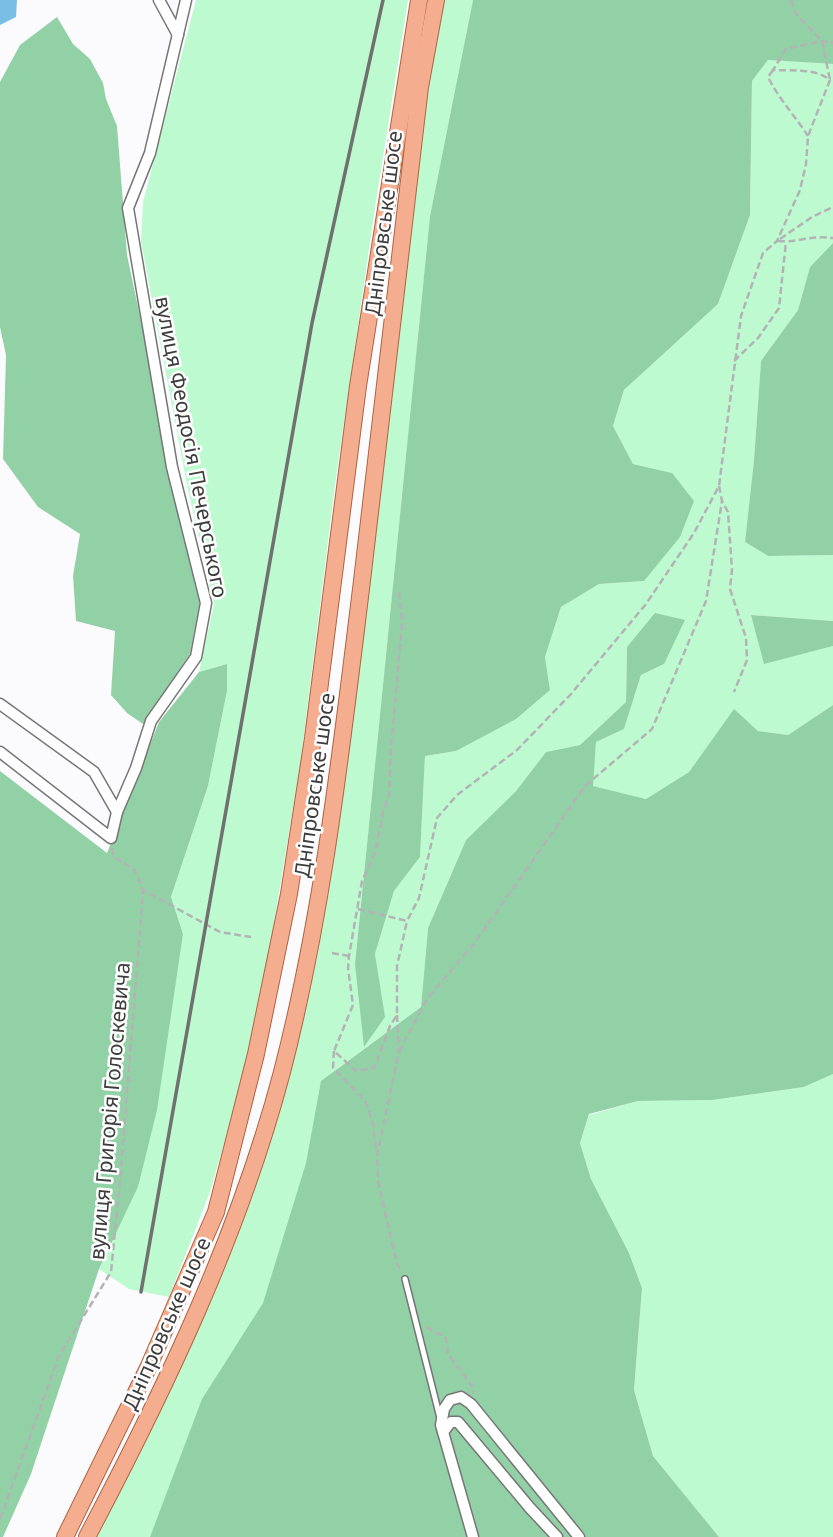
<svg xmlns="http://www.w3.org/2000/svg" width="833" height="1537" font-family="'Noto Sans',sans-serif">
  <rect width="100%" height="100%" fill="#fbfbfe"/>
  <g fill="#bdfad0">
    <path d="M196,0H408L376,201L335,485L300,766L267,965L251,1050L210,1192L169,1297L129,1289L99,1269L138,1187L183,934L171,897L208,786L227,691V664L199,672L214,604L187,485L141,241L143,202Z"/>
    <path d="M436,0H473L430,216L355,964L384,1017L375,954L394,891L420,857L425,756L456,751L550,690L545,657L561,607L599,584L644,581L672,473L633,464L613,426L624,390L718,304L750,215L752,81L768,60L833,64V243L810,267L798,310L761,361L754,460L745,542L768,556L833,555V621L752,615L764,663L833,646V705L788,735L758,731L734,710L689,772L646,799L592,786L596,742L624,729L641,675L664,664L627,647L626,702L580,745L546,752L516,791L466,840L428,928L421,1007L338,1068L418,1537H87L241,1203L312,937Z"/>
    <path d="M833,1074V1537H719L653,1456L634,1390L642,1288L629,1253L591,1179L580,1143L589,1115L638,1101L712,1100L804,1087Z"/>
  </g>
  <g fill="#92d1a6">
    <path d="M473,0H833V64L768,60L752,81L750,215L718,304L624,390L613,426L633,464L672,473L694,501L680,537L644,581L599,584L561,607L545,657L550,690L516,719L456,751L425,756L420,857L394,891L375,954L385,1017L364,1047L355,964L430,216Z"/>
    <path d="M57,17L73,44L90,59L103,83L106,99L117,126L127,255L200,601L190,654L143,724L127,713L111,695L115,631L76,621L73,576L80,534L38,507L3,459L6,355L0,327V82L20,45Z"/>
    <path d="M833,243V555L768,556L745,542L754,460L761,361L798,310L810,267Z"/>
    <path d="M655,613L685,620L664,664L641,675L624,729L596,742L593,786L646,799L689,772L734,709L758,731L788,735L833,705V1074L804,1087L712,1100L638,1101L589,1114L580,1143L591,1179L629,1253L642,1288L634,1390L653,1456L719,1537H150L202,1399L263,1303L306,1163L321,1081L421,1007L428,928L466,840L516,791L546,752L580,745L626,702L627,647Z"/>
    <path d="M751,615L833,621V646L764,664Z"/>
    <path d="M227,664V691L208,786L171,897L183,934L157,1110L138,1187L99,1269L31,1474L3,1537H0V771L107,853L159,722L199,672Z"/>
  </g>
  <path fill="#79bee5" d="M0,0H17L16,17L0,25Z"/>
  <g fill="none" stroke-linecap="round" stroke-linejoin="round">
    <g stroke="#767678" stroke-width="8">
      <path id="service" d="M405,1279L440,1418"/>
    </g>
    <g stroke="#767678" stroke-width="13">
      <g id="minor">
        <path d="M159,0L178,35"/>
        <path d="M0,704L94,772L117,812"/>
        <path d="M0,752L111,838L117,812L136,768L151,721L196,657L206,603L172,467L128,208L150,153L186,0"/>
        <path d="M443,1432L451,1422H458L530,1508L557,1537"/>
        <path d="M473,1537L441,1425L444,1409L450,1400L461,1397L471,1404L579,1537"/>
      </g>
    </g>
    <g stroke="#af6342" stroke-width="18">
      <g id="primary">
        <path d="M65,1537L148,1368L216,1212L256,1054L289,894L313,738L358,386L419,0"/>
        <path d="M87,1537C165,1389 239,1235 282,1072C323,914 341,751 361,589C380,422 400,255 420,87L436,0"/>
      </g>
    </g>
    <g stroke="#b3b3b5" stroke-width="2.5" stroke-dasharray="7 3.5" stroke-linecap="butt">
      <path d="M791,0L797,15L822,41L830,80"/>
      <path d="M773,70L768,77C779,99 795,116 808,136"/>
      <path d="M780,239L812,217L833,207"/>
      <path d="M778,241C796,243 811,235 833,238"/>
      <path d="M734,361L758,338L779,308L786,242"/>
      <path d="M719,486L722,501L728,512L732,570L730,589L746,638L747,660L734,692"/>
      <path d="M399,592L402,624L391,748L389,796L384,808L375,853L362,881L349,956L348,968L353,1005L334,1051L356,1071L374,1068L390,1026L397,1015V966L407,921"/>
      <path d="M112,848L114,857L135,870L143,890L220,932L251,937"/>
      <path d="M358,909L407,921L419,898L437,818L457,795L517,750L571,694L646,604L694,533L719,486L741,316L763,253L777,241L800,190L806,164L808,136L830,80C816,68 791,71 773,70L786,49L822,41L833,43"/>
      <path d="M332,953L349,956"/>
      <path d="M397,1015L399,1052L377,1155L378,1181L397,1264L402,1272"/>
      <path d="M334,1051L333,1068L366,1102L373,1124L376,1151"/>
      <path d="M399,1052L427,999L476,941L585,786L652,729L706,601L722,501"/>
      <path d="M426,1327L446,1338L448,1354L474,1389L473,1394"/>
      <path d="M0,1519L59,1356L111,1272L121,1170L143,890"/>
    </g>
    <use href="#service" stroke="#fff" stroke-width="5"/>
    <use href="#minor" stroke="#fff" stroke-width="10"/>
    <use href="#primary" stroke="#f4ae8f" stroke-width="16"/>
    <path stroke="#707071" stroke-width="3.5" d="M141,1292L312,323L383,0"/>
  </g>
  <g text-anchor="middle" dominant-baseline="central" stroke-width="5" stroke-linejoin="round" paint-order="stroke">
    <g font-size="21" fill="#3d3d3e" stroke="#fff">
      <text transform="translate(383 223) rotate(-83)">Дніпровське шосе</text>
      <text transform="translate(192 447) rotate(79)">вулиця Феодосія Печерського</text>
      <text transform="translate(314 785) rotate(-82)">Дніпровське шосе</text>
      <text transform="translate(109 1111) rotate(-85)">вулиця Григорія Голоскевича</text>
      <text transform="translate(166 1323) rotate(-66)">Дніпровське шосе</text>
    </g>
  </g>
</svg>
